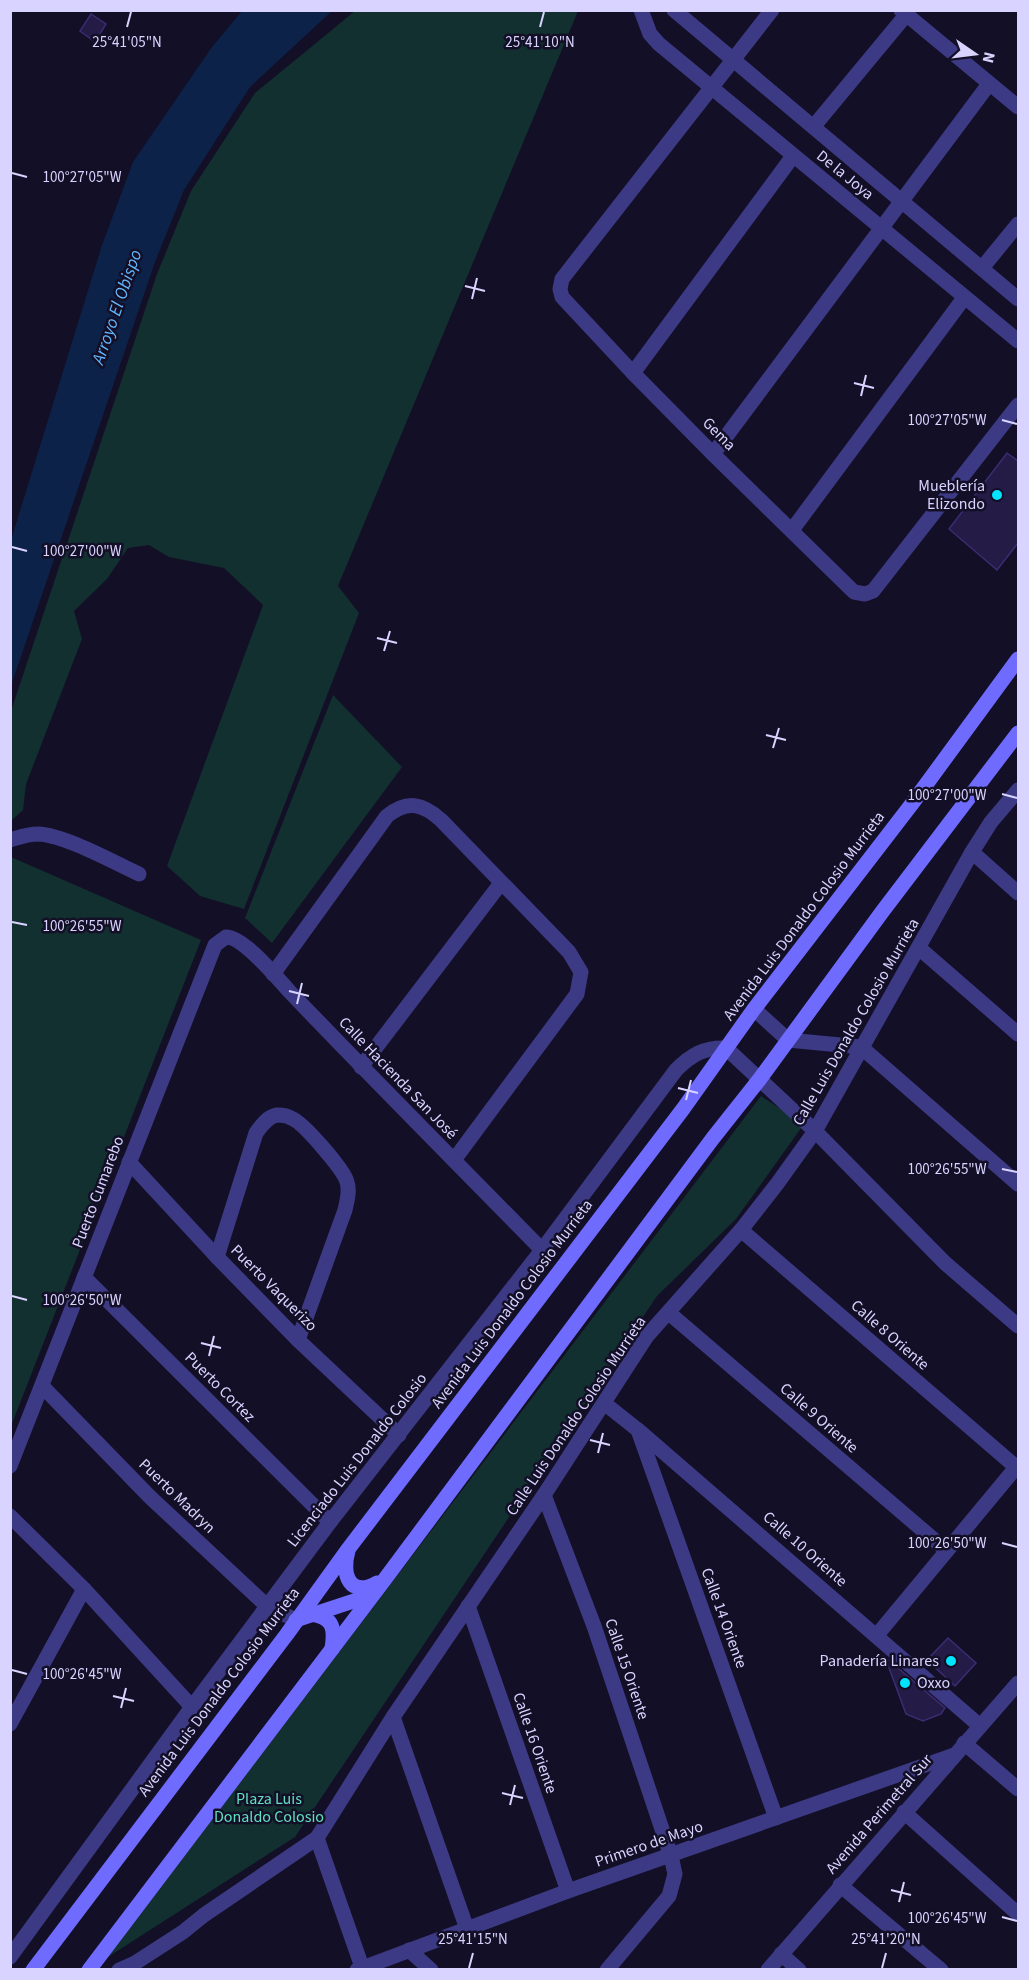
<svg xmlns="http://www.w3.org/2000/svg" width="1029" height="1980" font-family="'Source Sans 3',sans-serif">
  <rect width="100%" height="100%" fill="#130f26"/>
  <g fill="#12302f">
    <path d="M355,11H578L338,586L359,613L244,909L200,896L167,866L263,605L224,568L169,557L149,545L128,548L107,579L74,611L82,639L26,784L23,810L11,821V711L157,274L191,191L255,93Z"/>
    <path d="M333,695L402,767L272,943L245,918Z"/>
    <path d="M11,857L201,940L11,1426Z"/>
    <path d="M761,1096L804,1124L736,1219L657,1296L295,1837L108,1957Z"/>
  </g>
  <path fill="#0c2248" d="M242,11H332L250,87L184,190L155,262L11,686V540L102,245L133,162L212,47Z"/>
  <g fill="#241b47" stroke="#3b2d73" stroke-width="1.5">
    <path d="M91,14L106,24L95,42L80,31Z"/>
    <path d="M1007,453L1018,461V543L997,570L949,529Z"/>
    <path d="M948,1638L976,1663L955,1686L927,1660Z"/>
    <path d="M885,1657L945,1708L941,1714L923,1721L906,1714Z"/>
  </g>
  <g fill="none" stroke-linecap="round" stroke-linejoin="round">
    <g stroke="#3d3a85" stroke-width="15">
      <path d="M641,10L650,34L659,44L1018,341"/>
      <path d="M674,10L1018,299"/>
      <path d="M772,10L562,279L560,289L562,297L633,373L713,454L854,592L865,594L873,591L1018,405"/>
      <path d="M901,10L1018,107"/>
      <path d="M814,126L906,15"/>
      <path d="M982,268L1018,224"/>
      <path d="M633,373L793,156"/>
      <path d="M713,454L989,84"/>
      <path d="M792,530L964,298"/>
      <path d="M10,840C20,837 28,834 38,834C65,835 113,862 139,874"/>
      <path d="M972,852L1018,893"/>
      <path d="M919,948L1018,1034"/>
      <path d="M273,974L387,816C407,800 422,803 441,820L569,952L581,972L577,994L454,1160"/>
      <path d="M754,1009L788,1040L861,1047L1018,1184"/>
      <path d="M361,1067L501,883"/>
      <path d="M129,1162L217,1257L298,1340L399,1435"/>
      <path d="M741,1230L1016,1467"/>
      <path d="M217,1257L256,1133C261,1126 268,1116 277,1115C281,1115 288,1116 291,1118C303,1122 344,1170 347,1182C350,1191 347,1201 345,1210L298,1340"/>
      <path d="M84,1277L330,1522"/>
      <path d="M669,1313L946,1550"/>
      <path d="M42,1386L150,1497L268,1607L296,1620"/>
      <path d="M604,1403L638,1430L980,1726"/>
      <path d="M638,1430L776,1818"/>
      <path d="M10,1466L215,945L226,937C244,937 277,978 290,992C373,1079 458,1164 542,1250"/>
      <path d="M544,1495L594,1626L671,1856L675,1874L669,1896L607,1970"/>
      <path d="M10,1516L84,1589L192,1707"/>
      <path d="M468,1606L568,1891"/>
      <path d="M877,1635L1018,1465"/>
      <path d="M393,1717L467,1929"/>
      <path d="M10,1724L84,1589"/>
      <path d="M964,1743L1018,1789"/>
      <path d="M904,1812L1018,1914"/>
      <path d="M317,1838L362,1967"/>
      <path d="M840,1885L941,1970"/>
      <path d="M409,1950L431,1970"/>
      <path d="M781,1954L799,1970"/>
      <path d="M10,1957L192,1707L330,1522L542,1250L676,1070C691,1055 704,1047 726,1048L815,1131L945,1263L1018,1326"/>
    </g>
    <g stroke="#3d3a85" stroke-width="15">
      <path d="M119,1970L135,1963L183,1932L204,1915L317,1838L393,1717L544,1495L647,1336L741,1230L777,1184L815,1131L972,852L991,822L1018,790"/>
      <path d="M357,1970L568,1891L954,1755"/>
      <path d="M768,1970L1018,1683"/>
    </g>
    <g stroke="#6f6bff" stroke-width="15">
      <path d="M348,1551C341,1575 350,1598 377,1583"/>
      <path d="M312,1614C334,1618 335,1629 332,1649"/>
      <path d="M296,1620L372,1595"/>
      <path d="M33,1970L287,1634L349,1548L683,1109L754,1009L911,805L1018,659"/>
      <path d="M89,1970L385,1579L713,1138L759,1080L882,912L1018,733"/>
    </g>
  </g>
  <path fill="none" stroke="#d9d4ff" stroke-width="2" d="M127,27L131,12M540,27L544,12M12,173L27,177M465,286L485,291M472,299L477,278M854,383L874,388M861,396L866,375M1002,420L1017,424M12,547L27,551M377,638L397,643M384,651L390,631M766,735L786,740M773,748L779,728M1002,794L1017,798M12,922L27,925M289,991L309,996M297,1004L302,983M678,1088L698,1093M686,1100L691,1080M1002,1169L1017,1172M12,1296L27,1300M201,1343L221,1348M209,1356L214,1336M590,1440L610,1445M598,1453L603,1433M1002,1543L1017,1547M12,1670L27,1674M113,1696L134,1701M121,1708L126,1688M502,1793L523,1798M510,1805L515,1785M891,1890L911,1895M899,1902L904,1882M1002,1917L1017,1921M469,1968L473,1953M882,1968L886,1953"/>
  <g fill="#00e5ff" stroke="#130f26" stroke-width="2">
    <circle cx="997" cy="495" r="6"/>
    <circle cx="951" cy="1661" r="6"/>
    <circle cx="905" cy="1683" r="6"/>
  </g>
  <g text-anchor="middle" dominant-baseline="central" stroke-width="5" stroke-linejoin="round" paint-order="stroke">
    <g font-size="16" fill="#d9d4ff" stroke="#130f26">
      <text transform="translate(845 175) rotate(39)">De la Joya</text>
      <text transform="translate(719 434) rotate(45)">Gema</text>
      <text transform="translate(804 916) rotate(-53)">Avenida Luis Donaldo Colosio Murrieta</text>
      <text transform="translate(856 1022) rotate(-60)">Calle Luis Donaldo Colosio Murrieta</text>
      <text transform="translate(398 1078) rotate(46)">Calle Hacienda San José</text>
      <text transform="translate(98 1192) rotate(-69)">Puerto Cumarebo</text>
      <text transform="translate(274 1288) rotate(45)">Puerto Vaquerizo</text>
      <text transform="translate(512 1304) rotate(-53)">Avenida Luis Donaldo Colosio Murrieta</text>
      <text transform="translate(890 1335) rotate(41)">Calle 8 Oriente</text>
      <text transform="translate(220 1387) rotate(45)">Puerto Cortez</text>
      <text transform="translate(576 1416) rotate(-56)">Calle Luis Donaldo Colosio Murrieta</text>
      <text transform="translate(819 1418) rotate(41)">Calle 9 Oriente</text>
      <text transform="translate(357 1460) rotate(-52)">Licenciado Luis Donaldo Colosio</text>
      <text transform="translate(177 1496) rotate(44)">Puerto Madryn</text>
      <text transform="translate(805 1549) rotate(41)">Calle 10 Oriente</text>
      <text transform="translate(724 1618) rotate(70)">Calle 14 Oriente</text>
      <text transform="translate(627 1669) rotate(71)">Calle 15 Oriente</text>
      <text transform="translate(219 1692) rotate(-53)">Avenida Luis Donaldo Colosio Murrieta</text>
      <text transform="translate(535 1743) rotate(71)">Calle 16 Oriente</text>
      <text transform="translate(879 1814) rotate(-49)">Avenida Perimetral Sur</text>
      <text transform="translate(649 1844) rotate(-19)">Primero de Mayo</text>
    </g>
    <g font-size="16" fill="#d9d4ff" stroke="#130f26" text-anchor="end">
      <text x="985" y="486">Mueblería<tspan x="985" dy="18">Elizondo</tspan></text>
      <text x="939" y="1661">Panadería Linares</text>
      <text x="917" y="1683" text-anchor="start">Oxxo</text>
    </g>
    <g font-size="16" fill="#5fe0c0" stroke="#130f26">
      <text x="269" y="1799">Plaza Luis<tspan x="269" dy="18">Donaldo Colosio</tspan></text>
    </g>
    <g font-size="18" font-style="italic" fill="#62b6ff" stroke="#130f26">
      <text transform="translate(117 307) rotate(-71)">Arroyo El Obispo</text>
    </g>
  </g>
  <g font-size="15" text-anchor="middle" fill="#d9d4ff" stroke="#130f26" stroke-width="5" stroke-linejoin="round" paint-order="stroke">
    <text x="540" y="47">25°41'10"N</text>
    <text x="127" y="47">25°41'05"N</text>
    <text x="82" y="182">100°27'05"W</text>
    <text x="947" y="425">100°27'05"W</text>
    <text x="82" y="556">100°27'00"W</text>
    <text x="947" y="800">100°27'00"W</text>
    <text x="82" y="931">100°26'55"W</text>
    <text x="947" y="1174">100°26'55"W</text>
    <text x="82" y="1305">100°26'50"W</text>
    <text x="947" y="1548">100°26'50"W</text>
    <text x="82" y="1679">100°26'45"W</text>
    <text x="947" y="1923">100°26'45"W</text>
    <text x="473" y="1944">25°41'15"N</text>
    <text x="886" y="1944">25°41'20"N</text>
  </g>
  <rect width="1029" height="1980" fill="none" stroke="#d9d4ff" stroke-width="24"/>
  <g transform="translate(975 54) rotate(104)" stroke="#130f26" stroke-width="4.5" paint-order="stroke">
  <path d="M0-4.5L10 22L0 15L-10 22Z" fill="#d9d4ff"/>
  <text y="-9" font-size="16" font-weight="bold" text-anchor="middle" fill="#d9d4ff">N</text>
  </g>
</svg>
